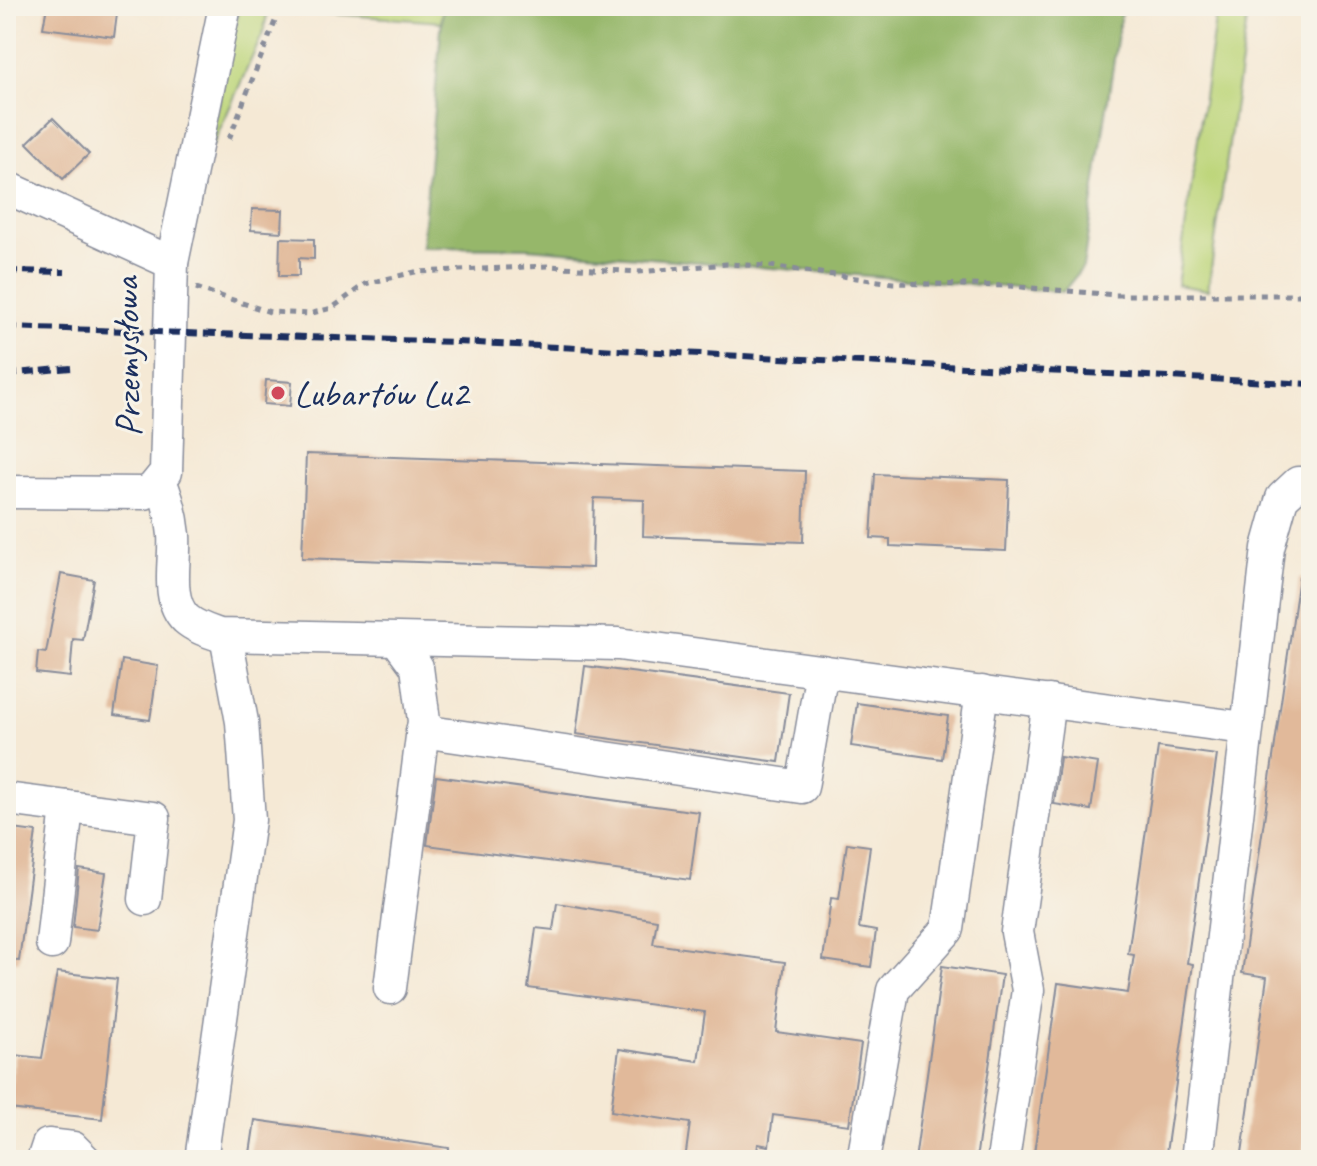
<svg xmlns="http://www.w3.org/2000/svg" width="1317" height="1166" font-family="Caveat,sans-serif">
  <rect width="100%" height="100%" fill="#f7f3e8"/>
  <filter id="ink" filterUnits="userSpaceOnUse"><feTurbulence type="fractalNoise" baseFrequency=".0125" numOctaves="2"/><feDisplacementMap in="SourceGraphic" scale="16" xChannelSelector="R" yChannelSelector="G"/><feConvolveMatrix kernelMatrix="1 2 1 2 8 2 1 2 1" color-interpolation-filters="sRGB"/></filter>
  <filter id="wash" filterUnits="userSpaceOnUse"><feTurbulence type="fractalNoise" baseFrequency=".006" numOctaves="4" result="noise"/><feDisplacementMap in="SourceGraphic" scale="32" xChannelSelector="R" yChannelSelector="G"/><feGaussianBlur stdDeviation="1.8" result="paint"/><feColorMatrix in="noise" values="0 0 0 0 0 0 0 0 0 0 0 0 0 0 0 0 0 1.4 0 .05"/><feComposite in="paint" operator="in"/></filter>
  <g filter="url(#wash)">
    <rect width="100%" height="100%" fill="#f5e9d5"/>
    <g fill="#bed67b" stroke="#6c826c" stroke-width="2">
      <path d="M240,6H269L263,33L213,145L210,144Z"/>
      <path d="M295,6H443L441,22L294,11Z"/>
      <path d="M1217,6H1249L1208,290L1177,285Z"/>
    </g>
    <path fill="#96b76b" stroke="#587364" stroke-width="2" d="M443,6H1122L1083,267L1063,292L528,248L422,247Z"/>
    <g id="blocks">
      <g fill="#e1b99a">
        <path d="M47,6H118L114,37L43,28Z"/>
        <path d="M53,118L89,154L63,179L27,143Z"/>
        <path d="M252,209L283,210L282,232L251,230Z"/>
        <path d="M280,238L314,239V259L299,258V276H279Z"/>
        <path d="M266,380L292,382L290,406L264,404Z"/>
        <path d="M306,454L805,471L803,542L643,536L644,500L594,498L592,568L302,558Z"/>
        <path d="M875,474L1009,480L1006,551L890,546V539L871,538Z"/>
        <path d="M61,574L94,580L83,640L73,639L70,677L36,673L38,652L46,653Z"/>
        <path d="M1299,577L1311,578V1094L1302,1160H1241L1267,977L1242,973Z"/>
        <path d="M122,660L158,666L150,720L114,715Z"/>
        <path d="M585,666L789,693L779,762L576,734Z"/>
        <path d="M857,703L948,716L942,759L851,746Z"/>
        <path d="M1158,747L1217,755L1187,963L1193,964L1165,1160H1033L1058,983L1128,993L1134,955L1128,954Z"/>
        <path d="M1060,757L1098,763L1091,810L1054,804Z"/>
        <path d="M436,776L699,812L690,880L427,845Z"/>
        <path d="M6,828L36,832L19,961L6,960Z"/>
        <path d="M847,843L870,846L859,928L876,931L871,967L823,960L831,898L839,899Z"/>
        <path d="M79,869L106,873L97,930L73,927Z"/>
        <path d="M557,903L657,920L653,944L785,962L776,1032L861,1044L849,1125L773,1115L769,1146L758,1144L756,1160H685L690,1123L611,1111L619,1049L698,1061L705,1012L528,988L536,928L553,930Z"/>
        <path d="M942,966L1002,975L976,1160H915Z"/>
        <path d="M57,972L117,979L102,1119L9,1109L15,1055L42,1058Z"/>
        <path d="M255,1120L449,1148L448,1160H249Z"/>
      </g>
    </g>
  </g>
  <g filter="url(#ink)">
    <use href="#blocks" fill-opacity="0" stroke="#888c9a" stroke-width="2"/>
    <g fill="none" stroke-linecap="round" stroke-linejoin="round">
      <g stroke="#888c9a" stroke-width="35">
        <g id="minor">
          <path d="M6,187L172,263"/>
          <path d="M160,481C168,499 172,515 174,535C176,560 165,599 186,619C195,627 208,631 219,635L618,644L1245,728"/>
          <path d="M6,492L145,493L153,488L166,472L172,263L225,6"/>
          <path d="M422,731L802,787L822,671"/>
          <path d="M6,799L154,818L145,899"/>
          <path d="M52,943L67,807"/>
          <path d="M390,988L424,721L417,667L397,640"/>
          <path d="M43,1160L48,1145L73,1148L85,1160"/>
          <path d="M201,1160L249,820L242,722L226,636"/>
          <path d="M859,1160L864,1155L893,990L948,929L982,692"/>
          <path d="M1003,1160L1028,990L1017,932L1049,701"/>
          <path d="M1197,1160L1268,548L1282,498L1298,483H1311"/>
        </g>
      </g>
      <g stroke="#888c9a" stroke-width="5" stroke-dasharray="6 6" stroke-linecap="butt">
        <path d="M229,139L281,6"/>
        <path d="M196,288L270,312L309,314L332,308L365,284L415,272L549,266L638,272L726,264L769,266L893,283L1010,286L1115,295H1311"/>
      </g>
      <use href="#minor" stroke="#fff" stroke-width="32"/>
      <g stroke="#1b2f5e" stroke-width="6" stroke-dasharray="12 6" stroke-linecap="butt">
        <path d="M6,271L65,272"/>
        <path d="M6,327L456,342L1311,384"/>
        <path d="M6,374L71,368"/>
      </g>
    </g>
  </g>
  <circle fill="#d1495b" stroke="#f7f3e8" stroke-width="3" cx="278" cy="393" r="8"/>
  <g text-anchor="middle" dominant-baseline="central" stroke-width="6" stroke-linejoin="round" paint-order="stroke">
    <g font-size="38" fill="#1b2f5e" stroke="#f7f3e8">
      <text transform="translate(127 357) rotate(-91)">Przemysłowa</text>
    </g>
    <g font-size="38" fill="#1b2f5e" stroke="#f7f3e8" text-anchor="start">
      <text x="294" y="393">Lubartów Lu2</text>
    </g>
  </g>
  <rect width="1317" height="1166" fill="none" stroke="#f7f3e8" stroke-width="32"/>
</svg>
